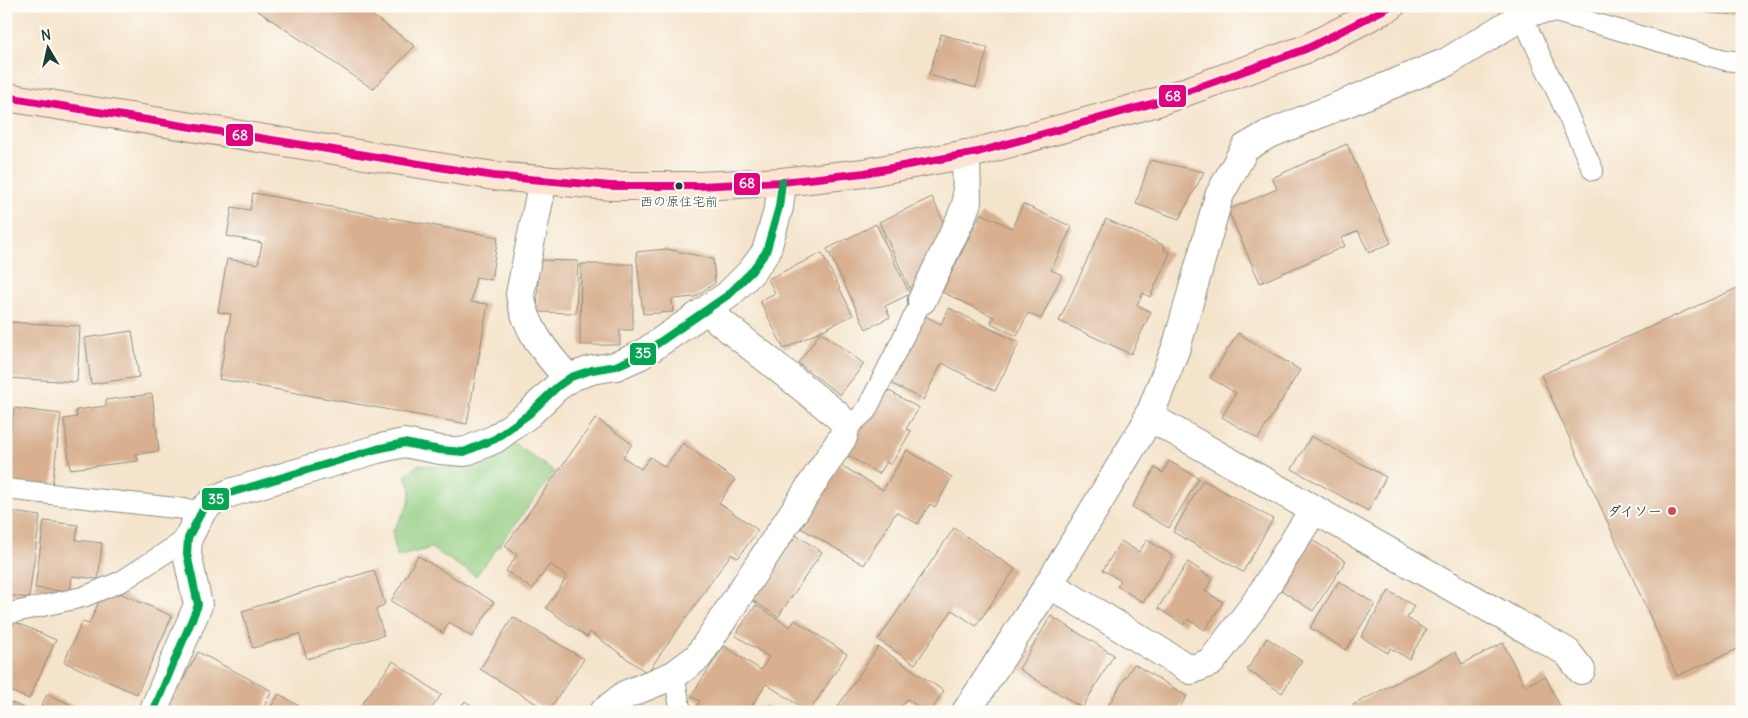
<svg xmlns="http://www.w3.org/2000/svg" width="1748" height="718" font-family="Delius,'Klee One',sans-serif">
  <rect width="100%" height="100%" fill="#fdfcf7"/>
  <filter id="ink" filterUnits="userSpaceOnUse"><feTurbulence type="fractalNoise" baseFrequency=".02" numOctaves="2"/><feDisplacementMap in="SourceGraphic" scale="10" xChannelSelector="R" yChannelSelector="G"/><feConvolveMatrix kernelMatrix="1 2 1 2 8 2 1 2 1" color-interpolation-filters="sRGB"/></filter>
  <filter id="wash" filterUnits="userSpaceOnUse"><feTurbulence type="fractalNoise" baseFrequency=".0096" numOctaves="4" result="noise"/><feDisplacementMap in="SourceGraphic" scale="20" xChannelSelector="R" yChannelSelector="G"/><feGaussianBlur stdDeviation="1.12" result="paint"/><feColorMatrix in="noise" values="0 0 0 0 0 0 0 0 0 0 0 0 0 0 0 0 0 1.4 0 .05"/><feComposite in="paint" operator="in"/></filter>
  <g filter="url(#wash)">
    <rect width="100%" height="100%" fill="#f5e4cc"/>
    <path fill="#92cc80" stroke="#58845a" d="M515,444L555,472L476,576L431,548L397,557L392,532L409,504L411,488L405,476L419,464C445,468 473,472 496,459C503,455 509,449 515,444Z"/>
    <g id="blocks">
      <g fill="#d8b090">
        <path d="M251,6H359L415,46L373,89Z"/>
        <path d="M378,6H406V11L378,12Z"/>
        <path d="M1092,6H1108L1107,11Z"/>
        <path d="M1699,6H1742V15L1699,12Z"/>
        <path d="M941,34L988,48L976,88L929,75Z"/>
        <path d="M1347,144L1391,243L1369,253L1358,231L1341,238L1345,246L1260,283L1228,210L1277,189L1272,178Z"/>
        <path d="M1150,160L1204,172L1179,219L1136,204Z"/>
        <path d="M253,193L498,237L491,280L476,277L471,302L488,304L467,424L219,379L231,314L218,312L227,259L258,264L262,243L227,236L232,207L250,210Z"/>
        <path d="M932,197L946,228L913,295L879,222Z"/>
        <path d="M1023,204L1072,227L1051,270L1062,275L1041,319L1028,313L1017,336L991,323L994,317L942,292L981,213L1012,228Z"/>
        <path d="M1106,219L1165,246L1164,250L1170,253L1150,297L1143,293L1137,305L1151,312L1131,354L1059,321Z"/>
        <path d="M876,224L910,294L885,306L890,317L866,329L827,249Z"/>
        <path d="M667,249L713,259L715,283L695,297L672,299L673,312L643,314L636,252Z"/>
        <path d="M822,253L853,315L784,349L760,301L775,293L768,279Z"/>
        <path d="M539,260L578,261L576,313L537,312Z"/>
        <path d="M581,264H633V330H620V345H580Z"/>
        <path d="M1742,286V647L1677,676L1541,375Z"/>
        <path d="M949,308L1019,343L995,391L942,363L923,400L889,382L923,315L941,324Z"/>
        <path d="M6,322L80,326L77,382L6,378Z"/>
        <path d="M132,331L139,377L91,384L85,338Z"/>
        <path d="M821,332L864,364L840,395L798,363Z"/>
        <path d="M1238,333L1300,370L1258,439L1222,417L1236,393L1210,378Z"/>
        <path d="M884,388L919,408L906,429L911,431L891,465L887,462L879,474L844,453Z"/>
        <path d="M152,394L159,451L136,454L138,461L70,469L64,419L77,417L76,410L106,406V400Z"/>
        <path d="M14,408L61,414L52,487L6,482V434L10,435Z"/>
        <path d="M596,418L632,444L623,457L641,469L650,457L665,467L683,443L735,480L719,503L758,530L738,558L731,554L647,673L590,632L587,637L546,608L567,577L550,564L532,589L506,571L517,555L505,546Z"/>
        <path d="M1311,436L1386,477L1368,511L1292,469Z"/>
        <path d="M907,450L952,477L935,507L930,504L918,524L896,512L864,565L801,528L839,464L883,490Z"/>
        <path d="M1169,461L1199,478L1169,528L1132,507L1155,468L1163,473Z"/>
        <path d="M1203,480L1273,519L1243,572L1173,532Z"/>
        <path d="M6,511L40,516L29,598L6,595Z"/>
        <path d="M44,521L78,525L76,540L102,543L98,579L72,576L70,592L35,588Z"/>
        <path d="M954,528L1015,569L976,626L952,610L915,664L878,640Z"/>
        <path d="M796,535L822,552L778,617L752,600Z"/>
        <path d="M1147,540L1173,556L1143,602L1117,586L1121,581L1103,570L1121,541L1139,552Z"/>
        <path d="M1312,540L1346,561L1313,611L1281,590Z"/>
        <path d="M418,556L494,602L472,637L449,622L443,633L391,601Z"/>
        <path d="M1188,562L1213,579L1205,591L1223,602L1205,630L1188,619L1184,625L1158,608Z"/>
        <path d="M374,570L385,604L376,610L384,635L307,659L299,634L253,648L242,611Z"/>
        <path d="M1339,581L1375,604L1346,650L1310,628Z"/>
        <path d="M115,591L172,616L137,694L64,662L82,622L89,624L103,592L112,596Z"/>
        <path d="M1389,591L1414,606L1407,618L1426,630L1409,659L1390,648L1388,653L1361,637Z"/>
        <path d="M756,605L790,627L795,620L847,654L809,712L766,684L748,712H693L700,701L691,696L724,646L761,670L769,657L735,635Z"/>
        <path d="M1051,616L1114,655L1082,708L1019,669Z"/>
        <path d="M513,617L584,659L548,711L480,669Z"/>
        <path d="M15,622L56,640L29,699L6,689V632L10,633Z"/>
        <path d="M1267,638L1302,661L1282,693L1247,670Z"/>
        <path d="M1503,643L1525,686L1545,676L1563,712H1356L1353,705L1455,652L1462,664Z"/>
        <path d="M878,647L944,691L930,712H926L907,699L898,712H834Z"/>
        <path d="M198,652L272,691L261,712H166Z"/>
        <path d="M393,661L441,695L429,712H356Z"/>
        <path d="M1134,664L1187,696L1177,712H1104Z"/>
        <path d="M47,694L87,712H39Z"/>
        <path d="M279,694L309,712H268Z"/>
        <path d="M6,700L31,712H6Z"/>
        <path d="M465,701L481,712H457Z"/>
        <path d="M765,705L779,712H762Z"/>
      </g>
    </g>
  </g>
  <g filter="url(#ink)">
    <use href="#blocks" fill-opacity="0" stroke="#8a9080" stroke-width="1"/>
    <g fill="none" stroke-linecap="round" stroke-linejoin="round">
      <g stroke="#8a9080" stroke-width="22">
        <g id="lane">
          <path d="M1593,170L1522,16L1555,12L1725,60L1742,62"/>
          <path d="M846,426L853,423L866,411L922,300"/>
          <path d="M6,489L202,511"/>
          <path d="M6,614L83,597L122,581L188,538"/>
          <path d="M674,675L681,712"/>
        </g>
      </g>
      <g stroke="#8a9080" stroke-width="30">
        <g id="street">
          <path d="M543,180L520,294C525,328 546,354 569,379"/>
          <path d="M922,300L961,218L967,202L966,154"/>
          <path d="M1148,416L1567,652L1581,670"/>
          <path d="M1049,584L1191,670L1211,662L1255,604L1314,509"/>
          <path d="M153,712L198,605L187,554L188,538L202,511L214,500L230,493L377,449L404,443L440,450L464,452L495,439L529,414L557,387L571,377L592,370L616,366L641,355L728,295L751,272L766,252L779,207L782,182"/>
          <path d="M604,712L625,695L674,675L698,657L843,437C847,425 845,423 836,414L718,320L709,308"/>
          <path d="M966,712L1049,584L1147,422L1177,345L1219,196L1245,148L1267,135L1447,62L1522,16L1517,6"/>
        </g>
      </g>
      <g stroke="#8a9080" stroke-width="30">
        <path id="secondary" d="M6,97L494,176L612,186H698L782,182L864,173L978,152L1154,103L1306,49L1391,6"/>
      </g>
      <use href="#lane" stroke="#fff" stroke-width="20"/>
      <use href="#street" stroke="#fff" stroke-width="28"/>
      <use href="#secondary" stroke="#fde4d0" stroke-width="28"/>
      <g stroke="#fdfcf7" stroke-width="11">
        <path id="bus-1" d="M6,97L494,176L612,186H698L782,182L864,173L978,152L1154,103L1306,49L1391,6"/>
      </g>
      <g stroke="#fdfcf7" stroke-width="11">
        <path id="bus-2" d="M153,712L198,605L187,554L188,538L202,511L214,500L230,493L377,449L404,443L440,450L464,452L495,439L529,414L557,387L571,377L592,370L616,366L641,355L728,295L751,272L766,252L779,207L782,182"/>
      </g>
      <use href="#bus-1" stroke="#e5007d" stroke-width="8"/>
      <use href="#bus-2" stroke="#00a651" stroke-width="8"/>
    </g>
  </g>
  <circle fill="#1f3d34" stroke="#fdfcf7" stroke-width="2" cx="679" cy="186" r="4.5"/>
  <circle fill="#d1495b" stroke="#fdfcf7" stroke-width="2" cx="1672" cy="511" r="5"/>
  <g text-anchor="middle" dominant-baseline="central" stroke-width="4" stroke-linejoin="round" paint-order="stroke">
    <g font-size="13" fill="#1f3d34" stroke="#fdfcf7">
      <text x="679" y="201">西の原住宅前</text>
    </g>
    <g font-size="14" font-weight="bold" fill="#1f3d34" stroke="#fdfcf7" text-anchor="end">
      <text x="1662" y="511">ダイソー</text>
    </g>
  </g>
  <g stroke="#fdfcf7" stroke-width="2">
    <rect x="1158" y="84" width="29" height="24" rx="5" fill="#e5007d"/>
    <rect x="225" y="123" width="29" height="24" rx="5" fill="#e5007d"/>
    <rect x="733" y="172" width="28" height="24" rx="5" fill="#e5007d"/>
    <rect x="629" y="342" width="28" height="24" rx="5" fill="#00a651"/>
    <rect x="201" y="487" width="29" height="24" rx="5" fill="#00a651"/>
  </g>
  <g font-size="14" text-anchor="middle" font-weight="bold" fill="#fff">
    <text x="1173" y="101">68</text>
    <text x="240" y="140">68</text>
    <text x="747" y="188">68</text>
    <text x="643" y="358">35</text>
    <text x="216" y="504">35</text>
  </g>
  <rect width="1748" height="718" fill="none" stroke="#fdfcf7" stroke-width="25"/>
  <g transform="translate(48 48) rotate(351)" stroke="#fdfcf7" stroke-width="4" paint-order="stroke">
  <path d="M0-4L9 19L0 12L-9 19Z" fill="#1f3d34"/>
  <text y="-8" font-size="14" font-weight="bold" text-anchor="middle" fill="#1f3d34">N</text>
  </g>
</svg>
